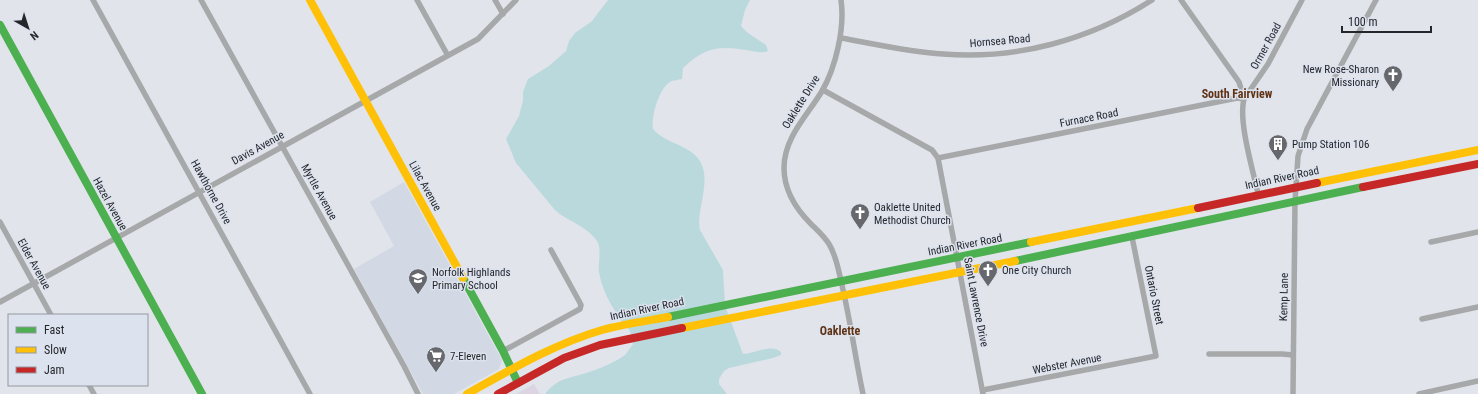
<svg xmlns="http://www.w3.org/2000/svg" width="1478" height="394" font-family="'Roboto Condensed',sans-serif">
  <rect width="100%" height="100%" fill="#e1e4ea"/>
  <path fill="#d2d9e4" d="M404,182L502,360L499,369L454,394H423L354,269L394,246L370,202Z"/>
  <path fill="#dcd4e2" d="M534,384L540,394H516Z"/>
  <path fill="#bad9dd" d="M608,0H750L745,10L741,26L748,33L766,45L768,51C761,54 754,51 746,50C718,45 704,48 683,68L682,79C679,80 673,80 670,82C659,89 651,116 653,129C664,142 683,144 695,155C716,175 695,209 700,230L723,270L725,306L743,354C754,354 772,343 781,352V355L773,358L729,368L724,371L719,379V384L727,394H545C557,377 574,378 592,371C601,368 620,360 626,354C628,351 631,347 633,344C632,340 632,335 630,332C629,328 625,325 622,322C615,311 607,299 603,287C601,282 600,277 599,272C598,262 602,249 597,241C587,226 567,221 555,210L516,163L506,139L519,116L523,101V92L528,79L549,66L566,51L569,41L575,33L592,21Z"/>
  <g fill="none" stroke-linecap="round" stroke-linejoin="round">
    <g stroke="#a6a8a9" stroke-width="5.5">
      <path d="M93,0L310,394"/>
      <path d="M201,0L404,366L418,394"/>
      <path d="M417,0L447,54"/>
      <path d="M495,0L503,14"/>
      <path d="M841,0C845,27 836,67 822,91C808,115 784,137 784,168C784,190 796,209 811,224C817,230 824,236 829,244C836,255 838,268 841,281C850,318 855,356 863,394"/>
      <path d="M841,38C875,44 909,52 943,54C1016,60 1090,40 1152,0"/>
      <path d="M823,90L932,150L938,158L983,394"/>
      <path d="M938,158L1237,98L1244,99L1239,82L1181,0"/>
      <path d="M1258,194C1253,170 1238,121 1244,99L1268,64L1302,0"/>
      <path d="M0,222L51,315"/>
      <path d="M1431,242L1478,232"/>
      <path d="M0,302L478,39L516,0"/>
      <path d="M1422,319L1478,307"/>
      <path d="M503,351L580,309L581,305L579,301L551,250"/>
      <path d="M1209,354H1282L1293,355"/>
      <path d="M89,385L94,394"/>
      <path d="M983,390L1156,356L1132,237"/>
      <path d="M1293,394L1295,201L1298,156L1307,129L1376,0"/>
      <path d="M1419,394L1478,381"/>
    </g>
    <g stroke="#4caf50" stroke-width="8">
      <path d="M0,25L202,394"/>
      <path d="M1015,261L1363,187"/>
      <path d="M463,278L503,351L518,383"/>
      <path d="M668,317L1031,242"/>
    </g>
    <g stroke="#ffc107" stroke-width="8">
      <path d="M310,0L463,278"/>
      <path d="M1317,183L1478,150"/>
      <path d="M1031,242L1198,208"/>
      <path d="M682,328L1015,261"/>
      <path d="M467,394C510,370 554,344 602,330C624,324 646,321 668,317"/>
    </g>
    <g stroke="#c62828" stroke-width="8">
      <path d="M1363,187L1478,164"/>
      <path d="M1198,208L1317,183"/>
      <path d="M498,394L564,358L600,345L682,328"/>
    </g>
  </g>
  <defs>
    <g id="church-pin" transform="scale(1)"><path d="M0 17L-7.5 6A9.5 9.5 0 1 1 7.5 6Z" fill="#66686d" stroke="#dde3ee"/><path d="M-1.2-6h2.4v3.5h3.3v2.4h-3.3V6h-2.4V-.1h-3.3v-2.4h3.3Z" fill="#fff"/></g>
    <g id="building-pin" transform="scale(1)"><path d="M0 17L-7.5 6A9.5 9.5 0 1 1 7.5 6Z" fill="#66686d" stroke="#dde3ee"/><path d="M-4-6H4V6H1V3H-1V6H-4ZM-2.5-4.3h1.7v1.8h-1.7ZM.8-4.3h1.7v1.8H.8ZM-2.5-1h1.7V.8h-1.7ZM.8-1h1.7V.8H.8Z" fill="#fff"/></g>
    <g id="school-pin" transform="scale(1)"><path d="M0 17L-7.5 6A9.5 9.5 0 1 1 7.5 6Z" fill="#66686d" stroke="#dde3ee"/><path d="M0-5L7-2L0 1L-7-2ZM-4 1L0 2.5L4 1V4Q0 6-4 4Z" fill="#fff"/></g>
    <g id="supermarket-pin" transform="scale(1)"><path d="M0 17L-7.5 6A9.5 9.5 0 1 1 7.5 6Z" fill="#66686d" stroke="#dde3ee"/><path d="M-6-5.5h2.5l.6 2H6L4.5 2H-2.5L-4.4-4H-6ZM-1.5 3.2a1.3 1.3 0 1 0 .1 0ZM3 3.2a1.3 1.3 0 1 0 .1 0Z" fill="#fff"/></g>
  </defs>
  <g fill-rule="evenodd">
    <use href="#church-pin" x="1393" y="75"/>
    <use href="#building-pin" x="1278" y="144"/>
    <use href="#church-pin" x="860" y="213"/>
    <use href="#church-pin" x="988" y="270"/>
    <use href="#school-pin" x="418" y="278"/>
    <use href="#supermarket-pin" x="436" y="356"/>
  </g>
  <g text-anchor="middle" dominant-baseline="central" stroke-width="3" stroke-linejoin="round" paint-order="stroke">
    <g font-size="11" fill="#24262a" stroke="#dde3ee">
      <text transform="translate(1000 41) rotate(-5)">Hornsea Road</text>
      <text transform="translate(1266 46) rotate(-61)">Ormer Road</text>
      <text transform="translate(801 102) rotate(-58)">Oaklette Drive</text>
      <text transform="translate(1089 118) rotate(-11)">Furnace Road</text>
      <text transform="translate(258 148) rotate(-29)">Davis Avenue</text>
      <text transform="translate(1282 178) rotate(-12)">Indian River Road</text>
      <text transform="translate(425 186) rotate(61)">Lilac Avenue</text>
      <text transform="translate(211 192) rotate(61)">Hawthorne Drive</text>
      <text transform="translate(319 192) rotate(61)">Myrtle Avenue</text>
      <text transform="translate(110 204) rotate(61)">Hazel Avenue</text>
      <text transform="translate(965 245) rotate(-11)">Indian River Road</text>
      <text transform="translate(34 264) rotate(61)">Elder Avenue</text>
      <text transform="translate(1154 295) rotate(79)">Ontario Street</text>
      <text transform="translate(1284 297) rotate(-89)">Kemp Lane</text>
      <text transform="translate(976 302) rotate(79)">Saint Lawrence Drive</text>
      <text transform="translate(647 309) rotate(-12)">Indian River Road</text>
      <text transform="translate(1067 364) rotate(-11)">Webster Avenue</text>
    </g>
    <g font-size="11" fill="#24262a" stroke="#dde3ee" text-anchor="start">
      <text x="1379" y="69" text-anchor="end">New Rose-Sharon<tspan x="1379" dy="13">Missionary</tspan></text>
      <text x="1292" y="144">Pump Station 106</text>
      <text x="874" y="207">Oaklette United<tspan x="874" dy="13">Methodist Church</tspan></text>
      <text x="1002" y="270">One City Church</text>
      <text x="432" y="272">Norfolk Highlands<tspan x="432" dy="13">Primary School</tspan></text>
      <text x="450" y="356">7-Eleven</text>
    </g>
    <g font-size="12" font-weight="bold" fill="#613313" stroke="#dde3ee">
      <text x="1237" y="94">South Fairview</text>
      <text x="840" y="331">Oaklette</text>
    </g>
  </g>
  <rect x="8" y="314" width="140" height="72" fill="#dde3ee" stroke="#9397a0"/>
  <rect x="16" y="327" width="20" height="6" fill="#4caf50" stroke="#9397a0"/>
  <text x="44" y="334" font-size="12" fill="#24262a">Fast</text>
  <rect x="16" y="347" width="20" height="6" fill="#ffc107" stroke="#9397a0"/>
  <text x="44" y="354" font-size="12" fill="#24262a">Slow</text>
  <rect x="16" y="367" width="20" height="6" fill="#c62828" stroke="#9397a0"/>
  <text x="44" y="374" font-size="12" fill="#24262a">Jam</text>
  <g transform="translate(28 28) rotate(141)" stroke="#dde3ee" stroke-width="3" paint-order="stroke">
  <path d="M0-3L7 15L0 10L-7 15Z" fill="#24262a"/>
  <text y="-6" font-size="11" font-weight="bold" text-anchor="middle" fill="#24262a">N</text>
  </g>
  <path d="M1342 26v6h89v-6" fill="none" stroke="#24262a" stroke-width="2"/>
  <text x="1348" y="26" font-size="12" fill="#24262a" stroke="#dde3ee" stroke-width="3" paint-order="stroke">100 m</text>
</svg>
